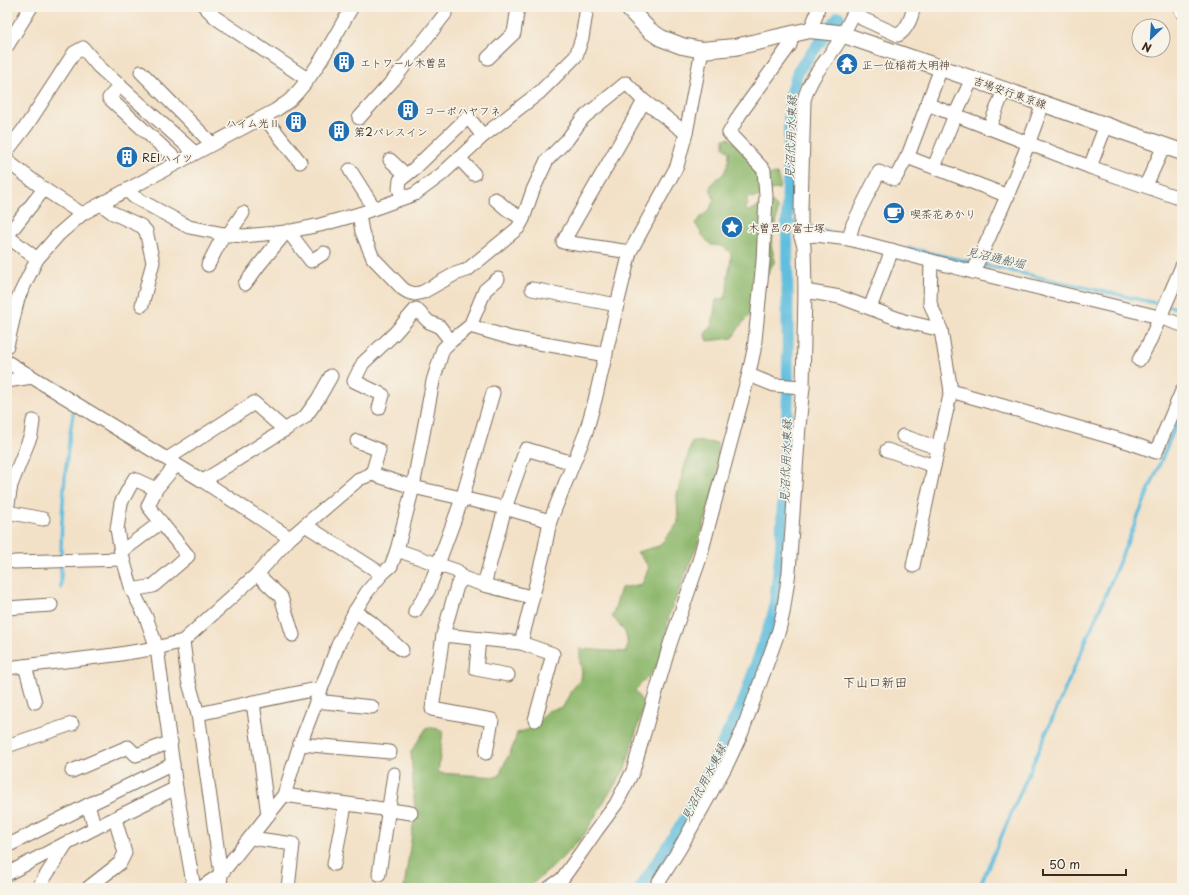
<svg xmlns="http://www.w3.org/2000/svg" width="1189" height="895" font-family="'Playpen Sans','Klee One',sans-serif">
  <rect width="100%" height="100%" fill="#f7f3e8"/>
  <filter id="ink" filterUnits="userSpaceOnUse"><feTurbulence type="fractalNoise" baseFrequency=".025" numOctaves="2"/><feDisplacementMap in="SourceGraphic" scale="8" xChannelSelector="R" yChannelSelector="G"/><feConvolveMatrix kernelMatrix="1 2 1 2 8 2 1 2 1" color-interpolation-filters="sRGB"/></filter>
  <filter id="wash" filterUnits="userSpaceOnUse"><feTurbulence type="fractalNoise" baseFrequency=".012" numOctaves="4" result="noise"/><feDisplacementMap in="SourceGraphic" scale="16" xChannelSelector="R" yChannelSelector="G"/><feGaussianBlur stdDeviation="0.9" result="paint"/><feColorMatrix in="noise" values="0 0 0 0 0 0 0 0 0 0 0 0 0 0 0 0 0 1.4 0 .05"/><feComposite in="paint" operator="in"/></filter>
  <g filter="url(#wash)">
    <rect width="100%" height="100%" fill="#f3e1c7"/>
    <g fill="#90b970" stroke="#667247">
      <path d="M729,138L769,175L777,174L780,184L779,189L769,190L767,194L754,198L749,197L746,201L748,204L745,210L750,211L765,202L773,203L778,208L776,227L773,234L771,245L775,261L764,278L763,302C751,313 740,324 733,338L708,341L705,334L712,325L716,300L725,298C728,290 727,283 728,275C730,267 731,261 731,253L722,246L711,245L703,236L695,223L710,209L714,199L710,188C713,181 715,180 721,176C728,170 729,159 729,151L724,147V139Z"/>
      <path d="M692,441L717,443L720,469L700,538L669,615L662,657L650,675L635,690L644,705L625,769L606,798L584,835L553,867L527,888H404L415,813L411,752L427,727L443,730L438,773L498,777L514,744L517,733L536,727L547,711L563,707L571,691L581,679L582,672L580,662V649L626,652C630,635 624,629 612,617L621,588L642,584L649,567L637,552L659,546L678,523L677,494Z"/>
    </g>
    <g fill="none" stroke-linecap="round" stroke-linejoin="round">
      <g stroke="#60bede" stroke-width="3.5">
        <path d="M787,221L796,223"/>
        <path d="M805,225L827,230"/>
        <path d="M909,248L974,263"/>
        <path d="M980,264L1182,309"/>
        <path d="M61,557C61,507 66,457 74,407"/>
        <path d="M61,564V588"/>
        <path d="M979,888L1101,606L1182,410"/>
      </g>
      <path stroke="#60bede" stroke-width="12" d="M640,888L685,819L744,700L774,612L781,547L788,392L787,221L790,97L798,71L839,17"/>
    </g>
  </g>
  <g filter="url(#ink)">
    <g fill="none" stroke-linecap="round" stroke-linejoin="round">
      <g stroke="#7b6a59" stroke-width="15">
        <g id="minor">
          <path d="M205,7L216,18L307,79"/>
          <path d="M1180,7L1182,12"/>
          <path d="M855,12L863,19L898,35C906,31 913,16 913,7"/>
          <path d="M810,30L816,16L818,7"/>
          <path d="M7,46L31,7"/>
          <path d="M488,58L514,33L518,7"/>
          <path d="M141,72L212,144"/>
          <path d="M120,85L109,98L179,162"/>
          <path d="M927,104L1090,167L1182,199"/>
          <path d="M264,117L300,162"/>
          <path d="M359,118L395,78L445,14V7"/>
          <path d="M989,128L1004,90"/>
          <path d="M7,151L27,125L74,53L83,48L99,67L195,153"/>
          <path d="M907,157L1008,196"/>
          <path d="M459,158L474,174"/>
          <path d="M390,160L406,175"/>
          <path d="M7,161L44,189L82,214"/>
          <path d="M934,167L955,115L972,79"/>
          <path d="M1090,167L1106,125"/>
          <path d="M350,170L374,208"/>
          <path d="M1146,185L1164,146"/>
          <path d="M127,190L134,197L189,227L224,234L243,236L286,232L320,225L359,214L415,194L442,174L483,136L540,92L576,56L582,38L587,7"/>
          <path d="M403,197L399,189L400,180L414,169L468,117L483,136"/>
          <path d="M495,199L508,210L523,219"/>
          <path d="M101,204L113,213L141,226L146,231L153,262L142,305"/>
          <path d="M359,214L362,232L373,258L403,289L408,292L415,294L423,292L455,274L467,270L518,228L523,219L533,190L547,160L567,140L583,118L626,83L644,101L686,133"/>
          <path d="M288,231L311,261L324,253"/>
          <path d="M228,235L243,213"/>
          <path d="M801,237L815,235L849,239L973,272L1159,317L1182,325"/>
          <path d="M849,239L853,224L879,172L895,179L909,153L941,68"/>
          <path d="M630,252L563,242L644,101"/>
          <path d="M37,259L7,236L44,189"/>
          <path d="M208,265L224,234"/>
          <path d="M973,272C999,217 1023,161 1043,103"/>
          <path d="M245,284L259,265L286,232"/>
          <path d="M532,289L617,305"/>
          <path d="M805,291L840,297L904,321L941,330"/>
          <path d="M870,308L892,250"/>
          <path d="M470,326L511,338L606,355"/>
          <path d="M7,346L18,298L37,259L59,234L82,214L276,110C281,106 287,103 291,99C316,74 334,37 352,7"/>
          <path d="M1139,360L1148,345L1182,266"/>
          <path d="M7,362L32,377"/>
          <path d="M749,375L774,385L803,387"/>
          <path d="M7,381L32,377L203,481L290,538"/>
          <path d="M951,391L1128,442L1156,452L1182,391"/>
          <path d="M379,408L383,395L354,381L363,363L394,334L416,309L429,322L439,326L451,341"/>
          <path d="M903,436L938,448"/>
          <path d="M357,441L379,450L372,474"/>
          <path d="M887,450L934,466"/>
          <path d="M167,459L254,403L285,430"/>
          <path d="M203,481L305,417L318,399L331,376"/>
          <path d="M156,489L134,479L121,503L117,529L121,552L132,590L146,617L157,648L176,788L194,888"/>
          <path d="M7,510L11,485L31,435L33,421"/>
          <path d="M7,512L43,519"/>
          <path d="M305,525L382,574"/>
          <path d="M397,550L457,571L463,578L484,585L531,597"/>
          <path d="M121,552L161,522"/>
          <path d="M14,562L123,559"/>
          <path d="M913,566L934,466L951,391L941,330L930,303L931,261"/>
          <path d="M257,574L281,597L293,635"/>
          <path d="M463,578L457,586L443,635L432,709L492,720L486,753"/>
          <path d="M484,585L505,508L526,449L573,463"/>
          <path d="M132,590L153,586L188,556L148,506L156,489L176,465"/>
          <path d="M7,608L51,605"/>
          <path d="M355,611L372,623L402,650"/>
          <path d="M415,611L428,591L462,499L493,393"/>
          <path d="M443,635L521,643L553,654L535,720"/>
          <path d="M479,639L476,669L508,675"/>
          <path d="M183,641L188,680L198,714L221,874L220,888"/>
          <path d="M521,643L544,552L550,521L586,432L595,400L617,305L630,252L677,166L686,133L702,50"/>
          <path d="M25,666L35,702"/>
          <path d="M7,668L114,655L157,648L183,641L257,574L290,538L359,479L372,474L413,487L505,508L550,521"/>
          <path d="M316,701L372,707"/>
          <path d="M253,702L268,815"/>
          <path d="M198,714L321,688"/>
          <path d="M300,744L390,752"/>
          <path d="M7,746L72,724"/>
          <path d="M72,771L128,747L136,755L171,742"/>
          <path d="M284,795L411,813"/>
          <path d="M88,805L95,828"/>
          <path d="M251,838L293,844L288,888"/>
          <path d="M7,846L88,805L173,764"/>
          <path d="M334,864L345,805"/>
          <path d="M7,874L95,828L176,788"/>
          <path d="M379,874L394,774"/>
          <path d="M38,888L66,844"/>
          <path d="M88,888L120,863L125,853L115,819"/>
          <path d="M201,888L221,874L284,795L300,744L338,645L355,611L367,592L382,574L391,566L397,550L413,487L433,381L443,349L451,341L470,326L485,290L498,279"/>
          <path d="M549,888L562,879L580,854L596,831L616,804L633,771L670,644L699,561L748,377L754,350L763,261L766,196L764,170L729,133L740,114L790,45L791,41L790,34"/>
          <path d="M655,888L680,848L728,762L742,732L761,680L779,630L783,613L789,572L799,426L803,387L805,291L804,246L801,237V209L804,100C810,77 823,65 836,46C844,34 850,20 857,7"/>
        </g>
      </g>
      <g stroke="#7b6a59" stroke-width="18">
        <path id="major" d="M627,7L649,30L661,38L682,46L702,50L735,47L810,30L838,33L941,68L1182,152"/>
      </g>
      <use href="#minor" stroke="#fff" stroke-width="13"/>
      <use href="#major" stroke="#fff" stroke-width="16"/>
    </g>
  </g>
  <defs>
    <g id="building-disc" transform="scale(1.15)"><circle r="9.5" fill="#1f6fb2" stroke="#f7f3e8"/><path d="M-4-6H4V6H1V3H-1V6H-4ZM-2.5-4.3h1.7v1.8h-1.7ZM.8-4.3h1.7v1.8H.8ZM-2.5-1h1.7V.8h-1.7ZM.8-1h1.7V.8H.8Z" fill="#fff"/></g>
    <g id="temple-disc" transform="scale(1.15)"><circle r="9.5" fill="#1f6fb2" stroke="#f7f3e8"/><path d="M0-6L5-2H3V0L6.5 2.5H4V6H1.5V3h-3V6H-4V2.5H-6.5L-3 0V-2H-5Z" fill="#fff"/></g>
    <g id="cafe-disc" transform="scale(1.15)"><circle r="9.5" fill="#1f6fb2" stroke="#f7f3e8"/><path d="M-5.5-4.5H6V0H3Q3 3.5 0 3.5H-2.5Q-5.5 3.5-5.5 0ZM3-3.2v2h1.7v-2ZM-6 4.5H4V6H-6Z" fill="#fff"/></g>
    <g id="sight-disc" transform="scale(1.15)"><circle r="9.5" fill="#1f6fb2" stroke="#f7f3e8"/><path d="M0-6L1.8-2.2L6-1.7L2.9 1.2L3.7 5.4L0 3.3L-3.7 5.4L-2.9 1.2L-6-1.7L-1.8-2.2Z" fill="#fff"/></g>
  </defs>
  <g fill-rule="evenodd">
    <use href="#building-disc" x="344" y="62"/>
    <use href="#temple-disc" x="847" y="64"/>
    <use href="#building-disc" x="408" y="110"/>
    <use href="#building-disc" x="296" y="122"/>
    <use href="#building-disc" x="339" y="131"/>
    <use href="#building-disc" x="127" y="157"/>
    <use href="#cafe-disc" x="894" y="213"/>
    <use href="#sight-disc" x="732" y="227"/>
  </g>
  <g text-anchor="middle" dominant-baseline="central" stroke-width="3.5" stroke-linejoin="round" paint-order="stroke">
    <g font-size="11" fill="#3b2a1e" stroke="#f7f3e8" text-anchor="start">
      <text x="360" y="62">エトワール木曽呂</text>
      <text x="862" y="64">正一位稲荷大明神</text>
      <text x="424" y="110">コーポハヤフネ</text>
      <text x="280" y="122" text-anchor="end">ハイム光Ⅱ</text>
      <text x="354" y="131">第2パレスイン</text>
      <text x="142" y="157">REIハイツ</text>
      <text x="910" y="213">喫茶花あかり</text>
      <text x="748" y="227">木曽呂の富士塚</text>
    </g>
    <g font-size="11" fill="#3b2a1e" stroke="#f7f3e8">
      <text transform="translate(1010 92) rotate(19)">吉場安行東京線</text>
    </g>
    <g font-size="12" font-style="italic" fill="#465658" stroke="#f7f3e8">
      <text transform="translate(790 137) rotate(-88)">見沼代用水東縁</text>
      <text transform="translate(996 257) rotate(13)">見沼通船堀</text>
      <text transform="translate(785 461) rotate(-88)">見沼代用水東縁</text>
      <text transform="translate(703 782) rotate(-63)">見沼代用水東縁</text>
    </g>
    <g font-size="13" fill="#3b2a1e" stroke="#f7f3e8">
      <text x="875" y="681">下山口新田</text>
    </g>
  </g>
  <rect width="1189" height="895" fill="none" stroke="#f7f3e8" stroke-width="24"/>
  <g transform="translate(1151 38) rotate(205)"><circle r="19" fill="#f7f3e8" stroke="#aca397"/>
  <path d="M0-3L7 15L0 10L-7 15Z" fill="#1f6fb2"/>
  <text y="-6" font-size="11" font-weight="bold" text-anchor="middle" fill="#3b2a1e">N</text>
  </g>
  <path d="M1043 869v6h83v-6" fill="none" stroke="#3b2a1e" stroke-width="2"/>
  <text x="1049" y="869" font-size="12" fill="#3b2a1e" stroke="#f7f3e8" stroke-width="3" paint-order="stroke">50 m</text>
</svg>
